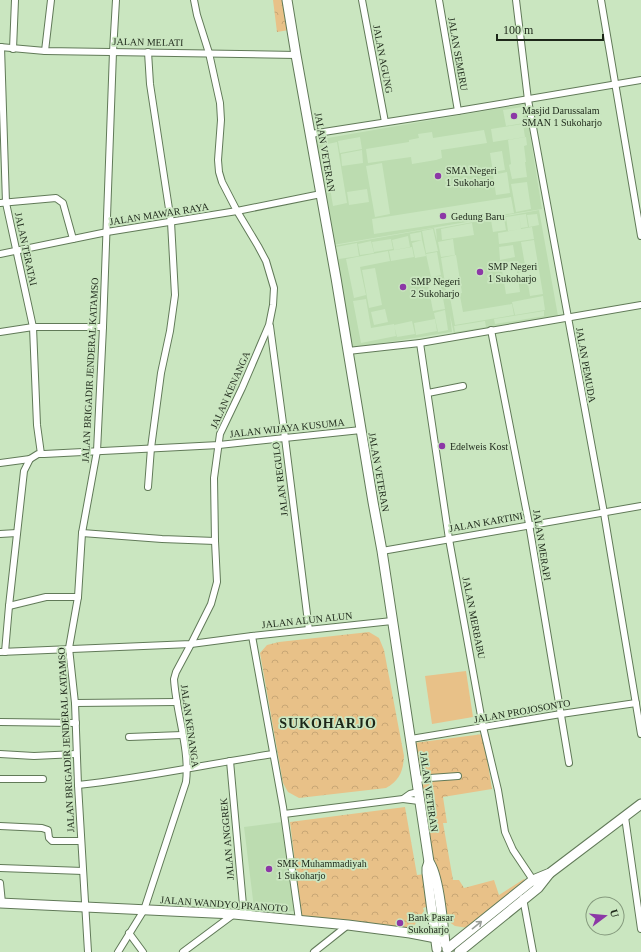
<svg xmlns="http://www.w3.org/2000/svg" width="641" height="952" font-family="Georgia,serif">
  <defs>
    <pattern id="forest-crowns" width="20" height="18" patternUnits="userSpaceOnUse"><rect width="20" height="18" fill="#e8c188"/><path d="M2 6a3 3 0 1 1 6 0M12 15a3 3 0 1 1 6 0" fill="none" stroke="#c7a675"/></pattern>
  </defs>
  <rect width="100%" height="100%" fill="#cae6c0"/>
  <g fill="#bcdcb0" fill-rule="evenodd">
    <path d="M525,104L542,209L333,245L316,140ZM522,107L524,123L506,126L503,110ZM523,124L525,137L493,142L491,129ZM484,130L487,143L441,150L442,158L436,160L412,164L411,157L368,163L366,149L409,142V140L419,138L418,134L432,132L433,138ZM360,137L362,149L340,153L338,141ZM526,137L527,145L524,146L526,162H525L527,177L512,179L509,165L511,164L508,140ZM337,142L347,203L333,206L323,145ZM362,150L363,163L342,166L341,154ZM502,151L505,170L493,172L490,153ZM382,163L390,214L375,217L366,166ZM507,172L510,193L496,195L493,175ZM527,182L531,209L516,212L511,184ZM367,189L369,202L349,205L347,192ZM511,197L514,213L374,234L372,219Z"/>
    <path d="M539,210L558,316L454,334L450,315L452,332L351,348L333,246L434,228L437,241L436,229ZM526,214L528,227L521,228L519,215ZM537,214L539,225L529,227L527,215ZM519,215L521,229L508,231L506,217ZM504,218L506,230L493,232L491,220ZM472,223L474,235L442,240L441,229ZM532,227L534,239L499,244L498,233ZM433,229L438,251L426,253L422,231ZM421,232L422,240L411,241L410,234ZM408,236L410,247L394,250L392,240ZM391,239L393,249L374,252L372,242ZM453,239L455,255L441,257L438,242ZM422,240L426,256L415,258L412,243ZM534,240L543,294L530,296L527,277L518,278L520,292L506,294L501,264L515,261L517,273L526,271L521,242ZM371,241L374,253L360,255L358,244ZM357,243L359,256L339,259L336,247ZM513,245L515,257L500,260L499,247ZM412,247L414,257L391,261L389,251ZM388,251L390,261L360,267L366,295L354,298L346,259ZM437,252L441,275L431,277L426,254ZM456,255L462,293L447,296L441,258ZM375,268L382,305L369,308L362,270ZM439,277L445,309L433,311L427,279ZM460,296L463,312L512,304L514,315L455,325L450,297ZM543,296L545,310L515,315L512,302ZM366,299L371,328L394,324L396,336L361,343L353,301ZM385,309L388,322L374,325L371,312ZM445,310L448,330L438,332L434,313ZM544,311V316L495,324L494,319ZM435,319L437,331L416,335L414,323ZM412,321L415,334L397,337L394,325ZM485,321L486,327L455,332L454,326Z"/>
    <path d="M282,822L294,911L255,916L244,827Z"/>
  </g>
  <g fill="url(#forest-crowns)">
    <path d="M273,0H284L289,30L277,32Z"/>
    <path d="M369,632L379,638L384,650L404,756C403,771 400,780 386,788L299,798L288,792L283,783L260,653L267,645L279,642Z"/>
    <path d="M483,734L492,789L443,797L447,823H443L453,880H459L464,888L494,880L499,895L524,879L530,886L468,928L455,926L436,913L414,743Z"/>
    <path d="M405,807L417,875L425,874L429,906L423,908L424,911L411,930L302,921L290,822Z"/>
  </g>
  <path fill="#e8c188" d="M466,671L473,717L432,724L425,676Z"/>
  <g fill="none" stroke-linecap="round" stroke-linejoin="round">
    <g stroke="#617a58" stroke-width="8">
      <g id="street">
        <path d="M362,0L385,122"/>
        <path d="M439,0L458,111"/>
        <path d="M516,0L528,100L604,513L641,734"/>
        <path d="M601,0L641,236"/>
        <path d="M0,47L45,51L296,55"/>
        <path d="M1,47L6,203L33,327L37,425L41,454"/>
        <path d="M13,49L15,0"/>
        <path d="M45,51L51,0"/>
        <path d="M311,134L458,111L641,80"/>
        <path d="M0,203L56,198L63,203L73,239"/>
        <path d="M0,254L107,232L237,211L321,194"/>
        <path d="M270,326L285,438L309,630"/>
        <path d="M491,330L529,524L569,763"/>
        <path d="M0,332L33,327H103"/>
        <path d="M420,343L449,539L483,727L498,790L505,832L513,850L535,883"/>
        <path d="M348,351L420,343L641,305"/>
        <path d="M428,393L463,386"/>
        <path d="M0,463L30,459L38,454H44L219,445L361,430"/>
        <path d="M148,487L151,448L161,373L170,331L175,295L171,222L150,84L148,52"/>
        <path d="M82,533L162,539L215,541"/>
        <path d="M0,534L17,533"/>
        <path d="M382,551L641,506"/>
        <path d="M9,606L46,597H78"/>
        <path d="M252,636L283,807L299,920"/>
        <path d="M0,652L191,644L252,636L392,621"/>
        <path d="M5,652L9,606L24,471L30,459"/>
        <path d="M75,703L177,702"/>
        <path d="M0,722L76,723"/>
        <path d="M129,737L182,735"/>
        <path d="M411,739L561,714L636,703"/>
        <path d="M0,754L34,756L76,754"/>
        <path d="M230,761L244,916"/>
        <path d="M0,779H43"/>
        <path d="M416,779L458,776"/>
        <path d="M78,785C143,778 208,764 273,754"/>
        <path d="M403,799L419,801"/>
        <path d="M284,814L403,799L410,794L418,792"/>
        <path d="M625,817L641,929"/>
        <path d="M0,826L42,828L48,830L49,838L52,841H81"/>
        <path d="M0,868L83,871"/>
        <path d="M0,883L2,903"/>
        <path d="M523,898L533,952"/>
        <path d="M129,933L143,952"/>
        <path d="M88,952L78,785L75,703L69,648L78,597L82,533L97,451L103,327L113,52L116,0"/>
        <path d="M118,952L144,910L186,782C190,749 176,713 174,679L176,672L191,644L211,604L217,582L215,541L214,478L220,434L242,388L269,325L273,305L274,288L266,261L258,246L237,211L222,182L219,172L218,160L221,120L220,103L209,53L197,15L194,0"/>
        <path d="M183,952L234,914"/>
        <path d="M314,952L348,925"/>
      </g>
    </g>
    <g stroke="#617a58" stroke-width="11">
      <g id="secondary">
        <path d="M287,0L296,55L336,278L373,502L382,551L429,862L427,868V873L437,949"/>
        <path d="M429,862C439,875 443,925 445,944"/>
        <path d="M0,903L234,914L348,925L410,933L436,938H444"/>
        <path d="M447,949L533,880L550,873L641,804"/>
        <path d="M459,952L538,888L549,874"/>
      </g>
    </g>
    <use href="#street" stroke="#fff" stroke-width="6"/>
    <use href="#secondary" stroke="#fff" stroke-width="9"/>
  </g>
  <defs><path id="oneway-shaft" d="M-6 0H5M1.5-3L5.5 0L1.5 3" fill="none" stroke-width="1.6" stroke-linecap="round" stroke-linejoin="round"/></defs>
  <use stroke="#999e98" href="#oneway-shaft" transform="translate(477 925) rotate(-39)"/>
  <g fill="#8c38a6" stroke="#cae6c0" stroke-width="1.5">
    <circle cx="514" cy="116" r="4"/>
    <circle cx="438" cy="176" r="4"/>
    <circle cx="443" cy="216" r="4"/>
    <circle cx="480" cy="272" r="4"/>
    <circle cx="403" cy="287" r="4"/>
    <circle cx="442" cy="446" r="4"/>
    <circle cx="269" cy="869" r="4"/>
    <circle cx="400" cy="923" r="4"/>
  </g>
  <g text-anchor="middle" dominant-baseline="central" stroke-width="3.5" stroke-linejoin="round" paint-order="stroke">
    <g font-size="10" fill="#1d2719" stroke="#cae6c0">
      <text transform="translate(148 42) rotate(1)">JALAN MELATI</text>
      <text transform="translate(458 54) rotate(80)">JALAN SEMERU</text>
      <text transform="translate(383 59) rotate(79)">JALAN AGUNG</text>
      <text transform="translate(325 152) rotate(80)">JALAN VETERAN</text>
      <text transform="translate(159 214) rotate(-9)">JALAN MAWAR RAYA</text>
      <text transform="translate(26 249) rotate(78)">JALAN TERATAI</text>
      <text transform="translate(586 365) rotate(80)">JALAN PEMUDA</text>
      <text transform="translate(90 370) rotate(-87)">JALAN BRIGADIR JENDERAL KATAMSO</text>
      <text transform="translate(230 390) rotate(-66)">JALAN KENANGA</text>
      <text transform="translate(287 428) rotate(-6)">JALAN WIJAYA KUSUMA</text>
      <text transform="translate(379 472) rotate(80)">JALAN VETERAN</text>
      <text transform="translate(280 479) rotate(-97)">JALAN REGULO</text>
      <text transform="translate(486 522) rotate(-10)">JALAN KARTINI</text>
      <text transform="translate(542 545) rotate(81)">JALAN MERAPI</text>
      <text transform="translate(474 618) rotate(79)">JALAN MERBABU</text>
      <text transform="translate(307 620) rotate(-6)">JALAN ALUN ALUN</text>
      <text transform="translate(522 711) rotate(-10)">JALAN PROJOSONTO</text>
      <text transform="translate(190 726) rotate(82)">JALAN KENANGA</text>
      <text transform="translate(66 740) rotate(-93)">JALAN BRIGADIR JENDERAL KATAMSO</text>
      <text transform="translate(429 792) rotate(82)">JALAN VETERAN</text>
      <text transform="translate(227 839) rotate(-95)">JALAN ANGGREK</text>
      <text transform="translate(224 904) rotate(4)">JALAN WANDYO PRANOTO</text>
    </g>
    <g font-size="10" fill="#1d2719" stroke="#cae6c0" text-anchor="start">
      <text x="522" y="110">Masjid Darussalam<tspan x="522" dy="12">SMAN 1 Sukoharjo</tspan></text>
      <text x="446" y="170">SMA Negeri<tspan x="446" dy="12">1 Sukoharjo</tspan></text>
      <text x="451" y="216">Gedung Baru</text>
      <text x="488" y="266">SMP Negeri<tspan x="488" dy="12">1 Sukoharjo</tspan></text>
      <text x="411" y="281">SMP Negeri<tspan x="411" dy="12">2 Sukoharjo</tspan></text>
      <text x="450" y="446">Edelweis Kost</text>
      <text x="277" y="863">SMK Muhammadiyah<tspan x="277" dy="12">1 Sukoharjo</tspan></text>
      <text x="408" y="917">Bank Pasar<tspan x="408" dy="12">Sukoharjo</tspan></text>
    </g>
    <g font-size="14" font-weight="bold" letter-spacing="1" fill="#1d2719" stroke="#cae6c0">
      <text x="328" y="723">SUKOHARJO</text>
    </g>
  </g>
  <g transform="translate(605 916) rotate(74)"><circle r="19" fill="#cae6c0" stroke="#859a7d"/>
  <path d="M0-3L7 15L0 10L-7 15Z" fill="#8c38a6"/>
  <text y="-6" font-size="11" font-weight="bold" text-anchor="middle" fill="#1d2719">U</text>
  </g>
  <path d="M497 34v6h106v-6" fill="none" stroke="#1d2719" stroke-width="2"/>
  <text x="503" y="34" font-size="12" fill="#1d2719" stroke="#cae6c0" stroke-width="3" paint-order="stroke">100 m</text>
</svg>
